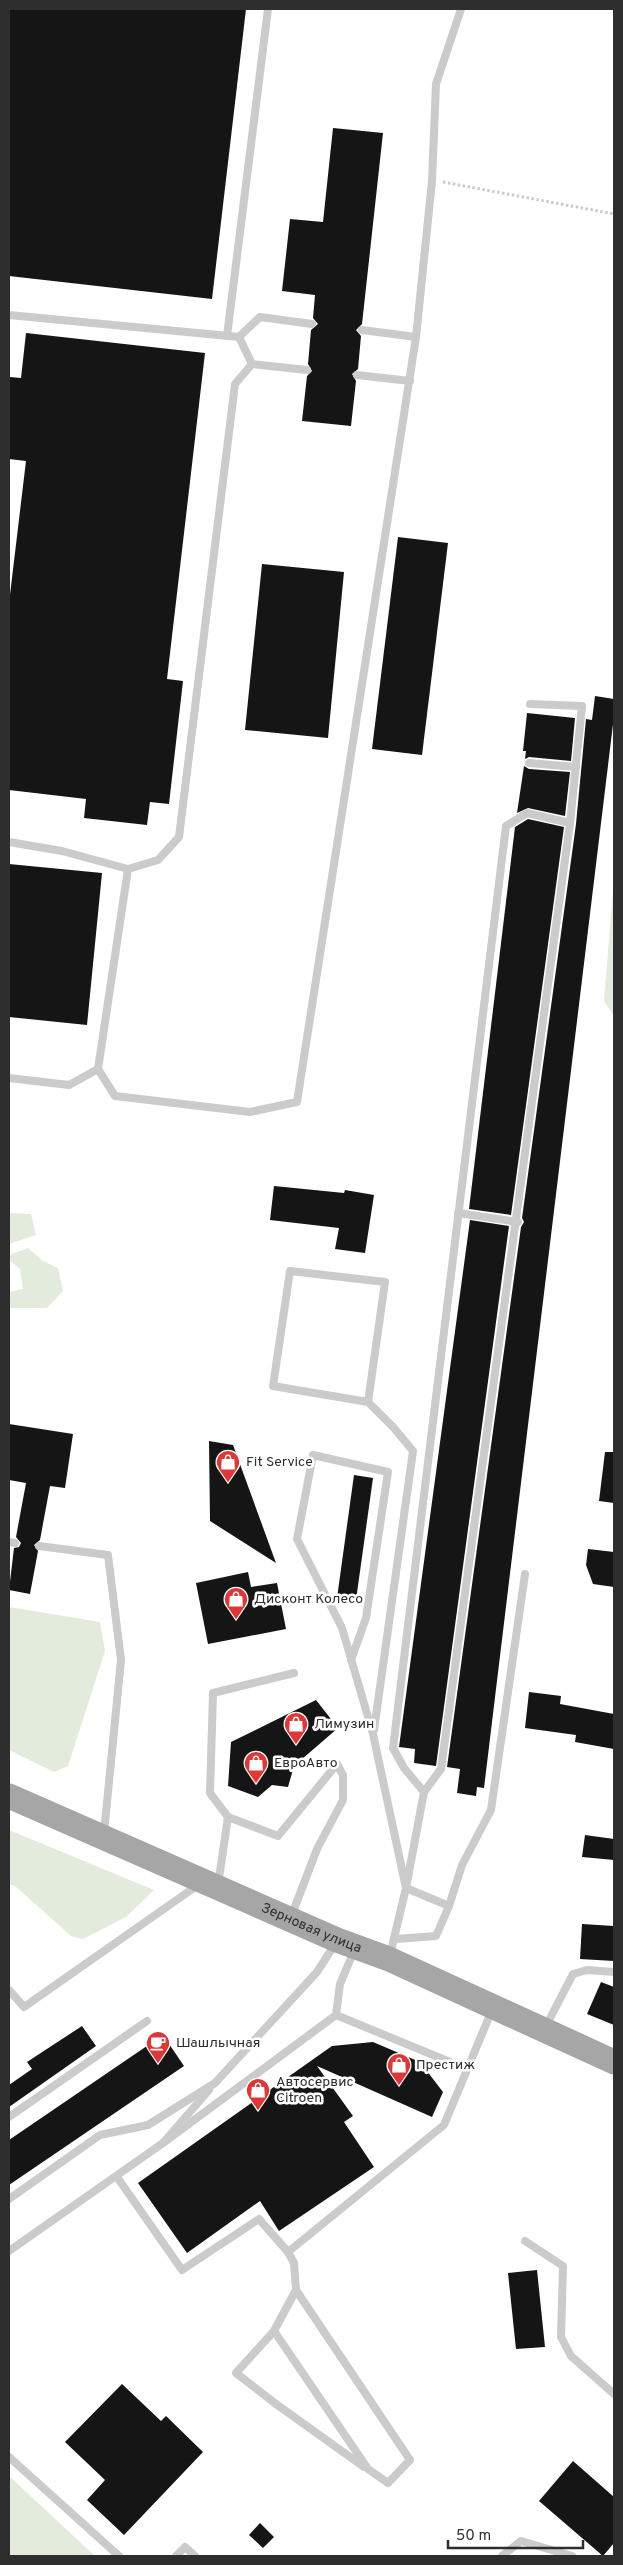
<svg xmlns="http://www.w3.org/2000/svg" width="623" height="2565" font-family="Overpass,sans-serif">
  <rect width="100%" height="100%" fill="#fff"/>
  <g fill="#e3ebdc">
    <path d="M614,878V1016L604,1001Z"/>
    <path d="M9,1213L31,1214L36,1235L9,1244Z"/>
    <path d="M28,1248L43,1261L58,1268L63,1291L47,1308H9V1292L23,1289L20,1269L9,1260V1255Z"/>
    <path d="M9,1607L100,1622L105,1651L68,1766L54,1772L9,1750Z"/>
    <path d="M9,1830L154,1890L126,1917L83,1939L71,1936L15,1886L9,1884Z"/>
    <path d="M9,2476L95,2556H9Z"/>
  </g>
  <g fill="#151515">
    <path d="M9,9H246L212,299L9,276Z"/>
    <path d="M333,128L383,133L362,324L356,330L361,336L358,369L352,374L356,381L351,426L302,421L307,376L312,371L308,364L311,330L318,324L313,318L315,295L282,291L290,219L323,222Z"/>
    <path d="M26,333L205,353L167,679L183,681L169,804L150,802L147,825L84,818L86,799L9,790V603L26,461L9,459V386L10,377L21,378Z"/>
    <path d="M398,537L448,543L422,755L372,749Z"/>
    <path d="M262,564L344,572L328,738L245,730Z"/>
    <path d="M595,696L614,699V716L484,1788L477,1787L476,1796L457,1793L460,1769L447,1767L521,1227L524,1222L522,1218L576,824L586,719L592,720Z"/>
    <path d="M527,713L575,718L571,761L529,757L525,759L526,751H523Z"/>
    <path d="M524,766L529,769L570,772L565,816L528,808L517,813Z"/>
    <path d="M528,819L564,827L511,1215L469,1209L515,827Z"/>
    <path d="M9,864L102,873L87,1025L9,1017Z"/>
    <path d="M274,1186L344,1193L345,1190L374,1195L365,1253L335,1249L339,1228L270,1220Z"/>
    <path d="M470,1220L509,1226L436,1766L414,1763L415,1749L399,1747Z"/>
    <path d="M9,1424L73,1434L65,1488L50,1486L40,1540L34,1545L38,1551L30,1594L9,1590L14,1548L19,1547L21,1543L16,1537L26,1483L9,1480Z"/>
    <path d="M209,1441L233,1445L276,1563L210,1521Z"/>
    <path d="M605,1452H614V1503L599,1501Z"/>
    <path d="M354,1475L373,1478L356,1600L337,1598Z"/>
    <path d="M588,1549L614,1552V1587L593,1584L586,1565Z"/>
    <path d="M248,1572L251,1587L277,1583L286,1629L208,1644L196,1583Z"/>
    <path d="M529,1692L561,1696L560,1704L614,1714V1749L575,1742L576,1735L525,1728Z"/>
    <path d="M316,1700L338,1728L294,1766L288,1787L272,1785L258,1797L228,1786L231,1742Z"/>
    <path d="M585,1835L614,1839V1860L582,1857Z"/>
    <path d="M582,1924L614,1926V1961L580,1959Z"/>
    <path d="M601,1982L614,1987V2025L587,2014Z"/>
    <path d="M82,2026L96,2046L9,2107V2085L32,2069L27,2062Z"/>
    <path d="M163,2035L184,2066L9,2185V2140Z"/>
    <path d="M373,2042L420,2062L443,2092L432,2117L317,2066L353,2116L344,2122L374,2167L279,2231L260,2201L187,2253L138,2183L332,2046Z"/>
    <path d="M537,2270L545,2347L516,2349L508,2273Z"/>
    <path d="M122,2384L161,2421L166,2416L203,2452L124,2535L87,2500L105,2480L65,2442Z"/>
    <path d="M573,2461L614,2497V2543L603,2556L539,2501Z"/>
    <path d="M260,2523L274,2537L263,2548L249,2535Z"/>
  </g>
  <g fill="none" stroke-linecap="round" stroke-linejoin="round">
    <path stroke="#cbcbcb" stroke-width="3" stroke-dasharray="2.5 2.5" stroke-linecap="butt" d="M443,182L614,214"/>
    <g stroke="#cbcbcb" stroke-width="8">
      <path d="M9,315L239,337L260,317L312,324"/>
      <path d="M362,330L416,337"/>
      <path d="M227,336L268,9"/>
      <path d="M252,364L307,370"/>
      <path d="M357,375L410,381"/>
      <path d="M529,763L576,767"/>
      <path d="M9,842L62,851L128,869L158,860L179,837L235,384L252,364L239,337"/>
      <path d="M98,1069L115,1096L250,1112L297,1102L416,337L432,181L436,84L461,9"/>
      <path d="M9,1078L69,1085L98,1069L128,869"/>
      <path d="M458,1213L518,1222"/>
      <path d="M368,1402L273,1386L290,1271L385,1282L368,1402L394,1428L413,1451L374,1730"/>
      <path d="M9,1542L15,1543"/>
      <path d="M39,1546L108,1555L121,1660L104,1833"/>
      <path d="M351,1660L366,1618L388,1472L313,1455L297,1539L342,1628L373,1734L406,1888L449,1906L436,1936L396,1939"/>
      <path d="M424,1792L404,1768L393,1748L506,826L527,813L570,823"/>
      <path d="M228,1817L210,1793L213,1693L294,1673"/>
      <path d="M218,1885L228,1817L278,1836L337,1764L343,1775V1800L317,1849L291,1917"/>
      <path d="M449,1906L462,1865L491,1810L525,1574"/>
      <path d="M390,1955L406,1888L424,1792L441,1769L570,823L582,706L530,704"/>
      <path d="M9,1990L24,2007L198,1885"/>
      <path d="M336,2015L467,2069"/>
      <path d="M545,2028L573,1974L587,1970L614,1972"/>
      <path d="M9,2117L147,2021"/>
      <path d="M163,2143L336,2015L340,1984L354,1951"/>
      <path d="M117,2177L182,2270L259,2219L288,2252"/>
      <path d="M9,2199L100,2135L148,2125L215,2083L317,1972L335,1944"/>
      <path d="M525,2241L563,2266L561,2337L571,2356L614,2394"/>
      <path d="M9,2251L163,2143L209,2090"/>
      <path d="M296,2290L410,2460L388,2483L368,2469L274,2331Z"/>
      <path d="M296,2290L294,2263L288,2252L444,2125L492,2010"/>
      <path d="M274,2331L236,2373L276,2404L364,2467"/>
      <path d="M9,2457L119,2556"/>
      <path d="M176,2556L185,2547L195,2556"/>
      <path d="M502,2556L521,2541L572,2556"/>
    </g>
    <path stroke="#a6a6a6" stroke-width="25" id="s1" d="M9,1796L337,1940L389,1959L614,2062"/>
  </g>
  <defs>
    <g id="shop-pin" transform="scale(1.25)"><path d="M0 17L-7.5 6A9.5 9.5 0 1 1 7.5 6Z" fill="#e03638" stroke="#fff"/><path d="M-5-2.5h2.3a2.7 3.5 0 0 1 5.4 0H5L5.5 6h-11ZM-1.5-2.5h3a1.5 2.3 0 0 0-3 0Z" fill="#fff"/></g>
    <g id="cafe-pin" transform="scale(1.25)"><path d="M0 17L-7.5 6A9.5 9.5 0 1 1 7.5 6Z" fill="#e03638" stroke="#fff"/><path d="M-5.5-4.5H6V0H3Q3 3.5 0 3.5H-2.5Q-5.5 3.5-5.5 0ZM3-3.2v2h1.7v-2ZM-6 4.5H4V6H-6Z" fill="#fff"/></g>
  </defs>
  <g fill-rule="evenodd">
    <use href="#shop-pin" x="228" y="1462"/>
    <use href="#shop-pin" x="236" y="1599"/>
    <use href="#shop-pin" x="296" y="1724"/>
    <use href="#shop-pin" x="256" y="1763"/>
    <use href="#cafe-pin" x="158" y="2043"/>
    <use href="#shop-pin" x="399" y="2065"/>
    <use href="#shop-pin" x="258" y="2090"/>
  </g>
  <g text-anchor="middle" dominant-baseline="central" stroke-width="5" stroke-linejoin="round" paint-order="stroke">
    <g font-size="14" fill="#2e2e2e" stroke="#fff" text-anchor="start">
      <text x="246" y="1462">Fit Service</text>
      <text x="254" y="1599">Дисконт Колесо</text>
      <text x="314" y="1724">Лимузин</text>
      <text x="274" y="1763">ЕвроАвто</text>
      <text x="176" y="2043">Шашлычная</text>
      <text x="416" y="2065">Престиж</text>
      <text x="276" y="2082">Автосервис<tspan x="276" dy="16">Citroen</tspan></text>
    </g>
    <g font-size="14" fill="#2e2e2e" stroke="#fff">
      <text stroke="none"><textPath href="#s1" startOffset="330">Зерновая улица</textPath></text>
    </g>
  </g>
  <rect width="623" height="2565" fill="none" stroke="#2e2e2e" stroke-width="20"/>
  <path d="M448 2540v8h135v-8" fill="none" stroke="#2e2e2e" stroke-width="2.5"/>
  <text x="456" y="2540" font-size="15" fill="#2e2e2e" stroke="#ffffff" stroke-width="4" paint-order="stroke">50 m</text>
</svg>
